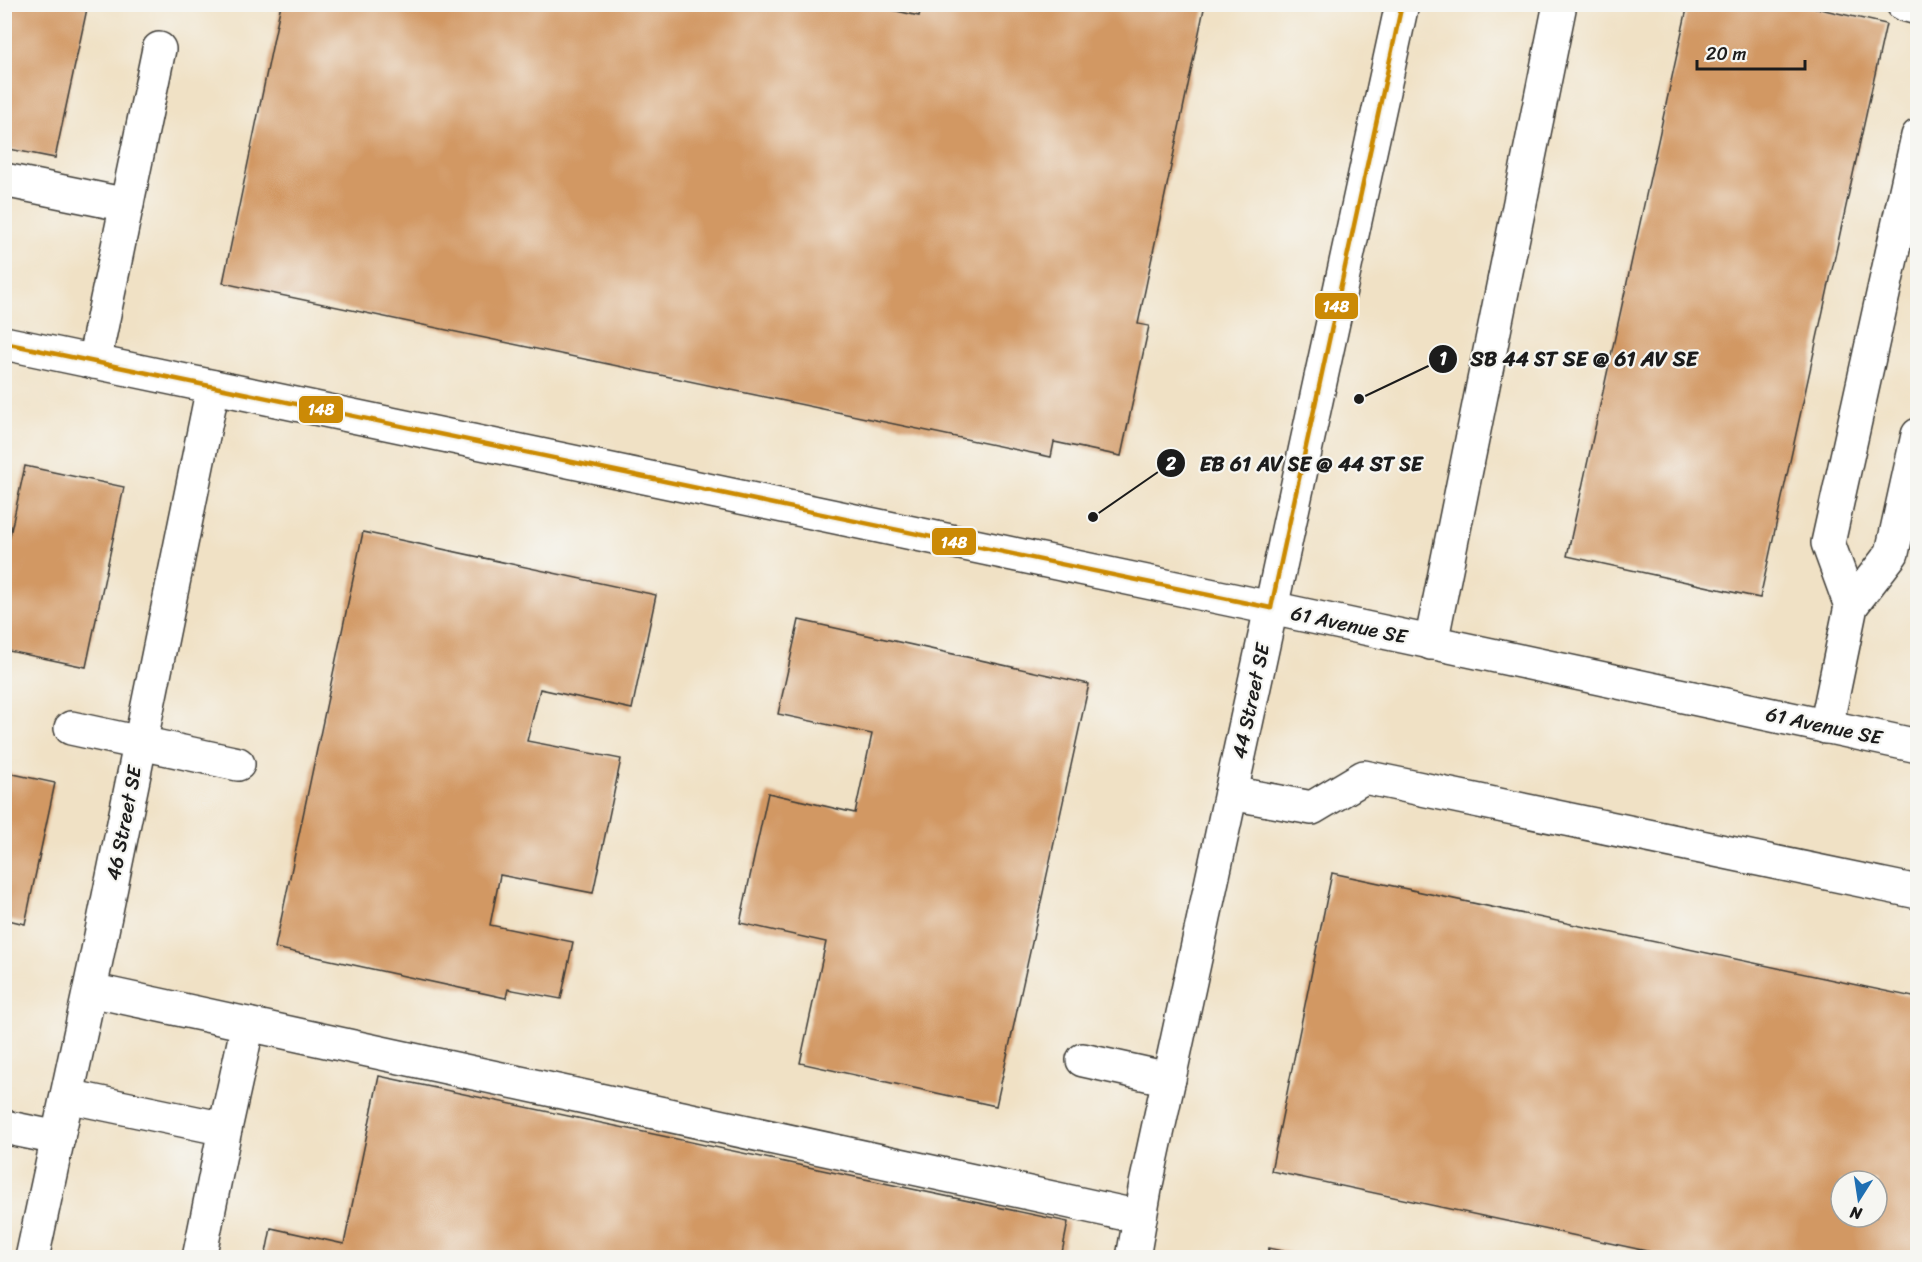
<svg xmlns="http://www.w3.org/2000/svg" width="1922" height="1262" font-family="Sriracha,sans-serif">
  <rect width="100%" height="100%" fill="#f6f6f2"/>
  <filter id="ink" filterUnits="userSpaceOnUse"><feTurbulence type="fractalNoise" baseFrequency=".0167" numOctaves="2"/><feDisplacementMap in="SourceGraphic" scale="12" xChannelSelector="R" yChannelSelector="G"/><feConvolveMatrix kernelMatrix="1 2 1 2 8 2 1 2 1" color-interpolation-filters="sRGB"/></filter>
  <filter id="wash" filterUnits="userSpaceOnUse"><feTurbulence type="fractalNoise" baseFrequency=".008" numOctaves="4" result="noise"/><feDisplacementMap in="SourceGraphic" scale="24" xChannelSelector="R" yChannelSelector="G"/><feGaussianBlur stdDeviation="1.35" result="paint"/><feColorMatrix in="noise" values="0 0 0 0 0 0 0 0 0 0 0 0 0 0 0 0 0 1.4 0 .05"/><feComposite in="paint" operator="in"/></filter>
  <g filter="url(#wash)">
    <rect width="100%" height="100%" fill="#f0e1c5"/>
    <g id="blocks">
      <g fill="#d29864" fill-rule="evenodd">
        <path d="M4,4H88L55,158L4,148Z"/>
        <path d="M281,4H866L919,16L922,4H1205L1138,324L1149,326L1121,456L1054,442L1051,457L223,283Z"/>
        <path d="M1688,4H1798L1886,24L1760,598L1567,556Z"/>
        <path d="M25,466L124,487L86,667L4,650V563Z"/>
        <path d="M363,532L656,595L632,709L540,689L527,741L621,759L593,893L500,875L490,925L573,942L561,999L508,989L506,998L275,948Z"/>
        <path d="M799,620L1089,684L996,1106L800,1063L826,942L740,923L768,793L855,813L872,734L778,714Z"/>
        <path d="M4,772L55,783L25,924L4,919Z"/>
        <path d="M1332,873L1918,998V1258H1680L1271,1171ZM1841,1181H1877V1217H1841Z"/>
        <path d="M379,1076L1068,1222L1061,1258H265L271,1228L344,1244Z"/>
        <path d="M1269,1248L1310,1257V1258H1267Z"/>
      </g>
    </g>
  </g>
  <g filter="url(#ink)">
    <use href="#blocks" fill-opacity="0" stroke="#3c3a35" stroke-width="1.5"/>
    <g fill="none" stroke-linecap="round" stroke-linejoin="round">
      <g stroke="#3c3a35" stroke-width="36">
        <g id="minor">
          <path d="M1903,4L1918,8"/>
          <path d="M4,180L127,205"/>
          <path d="M4,343L1271,608L1918,746"/>
          <path d="M94,362L159,49"/>
          <path d="M1851,606L1828,543L1918,136"/>
          <path d="M1431,643L1560,4"/>
          <path d="M1826,727L1851,606L1892,553L1918,435"/>
          <path d="M71,728L238,764"/>
          <path d="M1231,793L1312,808L1364,777L1918,892"/>
          <path d="M90,990L1140,1217"/>
          <path d="M1083,1060L1169,1079"/>
          <path d="M67,1096L225,1129L199,1258"/>
          <path d="M4,1127L58,1138"/>
          <path d="M225,1129L248,1024"/>
          <path d="M32,1258L95,965L213,387"/>
          <path d="M1133,1258L1145,1189L1402,4"/>
        </g>
      </g>
      <use href="#minor" stroke="#fff" stroke-width="33"/>
      <g stroke="#f6f6f2" stroke-width="9">
        <g id="bus-1">
          <path d="M4,343L1271,608"/>
          <path d="M1271,608L1402,4"/>
        </g>
      </g>
      <use href="#bus-1" stroke="#cb8a06" stroke-width="4.5"/>
    </g>
  </g>
  <g text-anchor="middle" dominant-baseline="central" stroke-width="4.5" stroke-linejoin="round" paint-order="stroke">
    <g font-size="20" fill="#1c1c1c" stroke="#f6f6f2">
      <text transform="translate(1349 625) rotate(12)">61 Avenue SE</text>
      <text transform="translate(1251 701) rotate(-78)">44 Street SE</text>
      <text transform="translate(1824 726) rotate(12)">61 Avenue SE</text>
      <text transform="translate(124 823) rotate(-79)">46 Street SE</text>
    </g>
  </g>
  <path fill="none" stroke="#1c1c1c" stroke-width="2" d="M1359 399L1443 359M1093 517L1171 463"/>
  <g fill="#1c1c1c" stroke="#f6f6f2" stroke-width="2">
    <circle cx="1359" cy="399" r="6"/>
    <circle cx="1093" cy="517" r="6"/>
    <circle cx="1443" cy="359" r="15"/>
    <circle cx="1171" cy="463" r="15"/>
  </g>
  <g font-size="18" text-anchor="middle" font-weight="bold" fill="#fff">
    <text x="1443" y="365">1</text>
    <text x="1171" y="470">2</text>
  </g>
  <g font-size="21" text-anchor="middle" font-weight="bold" fill="#1c1c1c" stroke="#f6f6f2" stroke-width="4.5" stroke-linejoin="round" paint-order="stroke">
    <text x="1584" y="366">SB 44 ST SE @ 61 AV SE</text>
    <text x="1311" y="471">EB 61 AV SE @ 44 ST SE</text>
  </g>
  <g stroke="#f6f6f2" stroke-width="2">
    <rect x="1314" y="292" width="45" height="28" rx="6" fill="#cb8a06"/>
    <rect x="298" y="395" width="46" height="29" rx="6" fill="#cb8a06"/>
    <rect x="931" y="527" width="46" height="29" rx="6" fill="#cb8a06"/>
  </g>
  <g font-size="16" text-anchor="middle" font-weight="bold" fill="#fff">
    <text x="1336" y="312">148</text>
    <text x="321" y="415">148</text>
    <text x="954" y="548">148</text>
  </g>
  <rect width="1922" height="1262" fill="none" stroke="#f6f6f2" stroke-width="24"/>
  <g transform="translate(1859 1199) rotate(192)"><circle r="28" fill="#f6f6f2" stroke="#9f9f9c" stroke-width="1.5"/>
  <path d="M0-4.5L10 22L0 15L-10 22Z" fill="#1f6fb2"/>
  <text y="-9" font-size="16" font-weight="bold" text-anchor="middle" fill="#1c1c1c">N</text>
  </g>
  <path d="M1697 60v9h108v-9" fill="none" stroke="#1c1c1c" stroke-width="3"/>
  <text x="1706" y="60" font-size="18" fill="#1c1c1c" stroke="#f6f6f2" stroke-width="4.5" paint-order="stroke">20 m</text>
</svg>
